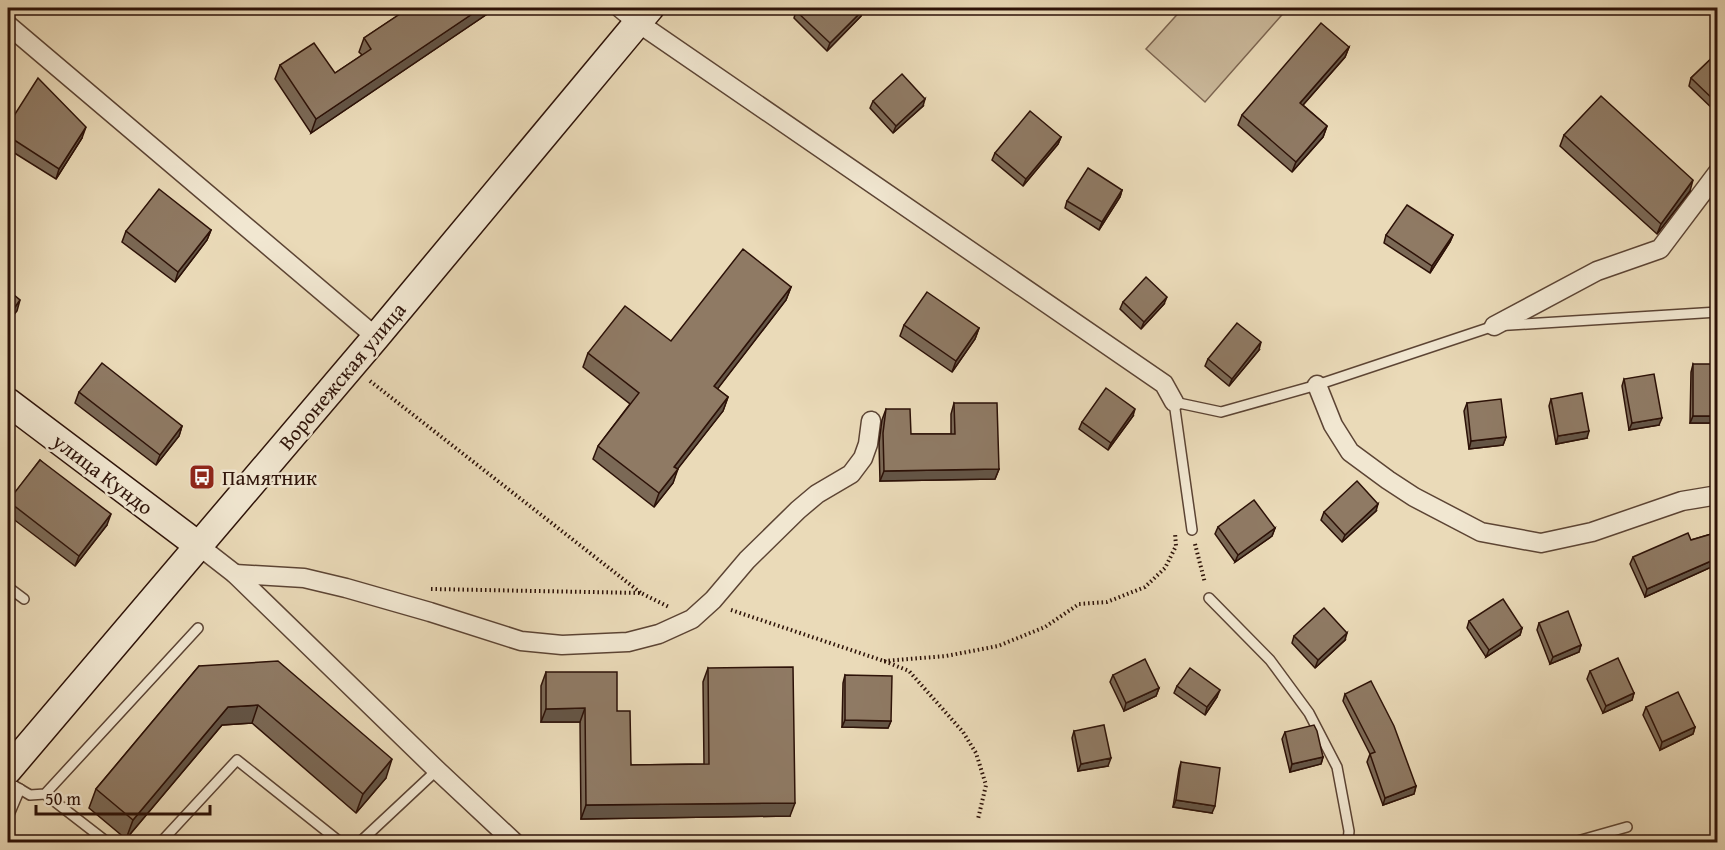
<svg xmlns="http://www.w3.org/2000/svg" width="1725" height="850" font-family="'Gentium Book Plus',serif">
  <rect width="100%" height="100%" fill="#eadab8"/>
  <filter id="stains"><feTurbulence type="fractalNoise" baseFrequency=".00333" numOctaves="4"/><feColorMatrix values="0 0 0 0 .2 0 0 0 0 .09 0 0 0 0 .02 0 0 0 .5 -.17"/></filter>
  <radialGradient id="worn" r=".72"><stop offset=".6" stop-color="#630" stop-opacity="0"/><stop offset="1" stop-color="#630" stop-opacity=".3"/></radialGradient>
  <path fill="#cab89a" stroke="#7c6551" stroke-width="1.5" d="M1183,8H1288L1205,102L1146,49Z"/>
  <g fill="none" stroke-linecap="round" stroke-linejoin="round">
    <g stroke="#5c4434" stroke-width="12">
      <g id="lane">
        <path d="M1192,530L1174,402L1221,412L1317,385L1494,326L1718,312"/>
        <path d="M8,587L24,599"/>
        <path d="M1209,598L1270,660L1309,713L1337,767L1349,831L1348,842"/>
        <path d="M8,782L30,795L45,794L198,628"/>
        <path d="M45,794L107,842"/>
        <path d="M8,817L20,789"/>
        <path d="M161,842L237,760L340,842"/>
        <path d="M360,842L437,770"/>
        <path d="M1574,842L1627,827"/>
      </g>
    </g>
    <g stroke="#5c4434" stroke-width="21">
      <g id="street">
        <path d="M620,8L637,22L1164,384L1174,402"/>
        <path d="M8,25L376,337"/>
        <path d="M1494,326L1597,271L1660,249L1718,172"/>
        <path d="M1317,385L1333,425L1350,452L1388,480L1414,497L1481,532L1541,543L1592,532L1682,501L1718,495"/>
        <path d="M199,546L235,574L437,770L514,842"/>
        <path d="M235,574L304,578L346,588L430,612L521,641L562,645L628,642L659,634L692,619L713,600L747,560L798,510L817,494L851,474L863,458L868,444L871,421"/>
      </g>
    </g>
    <g stroke="#2d1208" stroke-width="30">
      <g id="secondary">
        <path d="M8,402L199,546"/>
        <path d="M8,770L376,337L650,8"/>
      </g>
    </g>
    <g stroke="#2d1208" stroke-width="4" stroke-dasharray="1.5 3" stroke-linecap="butt">
      <path d="M370,381L641,593"/>
      <path d="M1195,544L1205,583"/>
      <path d="M431,589L641,593L669,607"/>
      <path d="M731,610L884,661L909,671L963,732L976,753L986,785L978,819"/>
      <path d="M884,661L946,656L998,646L1045,627L1079,604L1107,602L1145,587L1165,568L1176,546L1175,533"/>
    </g>
    <use href="#lane" stroke="#f1e7d1" stroke-width="9"/>
    <use href="#street" stroke="#f1e7d1" stroke-width="18"/>
    <use href="#secondary" stroke="#f1e7d1" stroke-width="27"/>
  </g>
  <g fill="#7b6956" stroke="#2d1208" stroke-width="1.5">
    <path d="M409,8H496L311,133L275,79L280,65L335,73L362,55L359,52L364,38Z"/>
    <path d="M864,9L861,16L827,51L794,18L796,11Z"/>
    <path d="M1349,47L1345,57L1303,105L1327,126L1323,137L1292,172L1238,125L1242,115Z"/>
    <path d="M1718,52V114L1689,86L1691,78Z"/>
    <path d="M873,101L923,106L893,133L870,108Z"/>
    <path d="M8,125L82,138L56,179L8,149Z"/>
    <path d="M1564,135L1690,191L1657,234L1560,146Z"/>
    <path d="M1061,137L1058,144L1023,186L992,160L995,153Z"/>
    <path d="M1122,190L1120,197L1099,230L1065,208L1067,201Z"/>
    <path d="M211,230L207,240L175,282L122,242L126,231Z"/>
    <path d="M1386,235H1453L1450,242L1430,273L1384,243Z"/>
    <path d="M791,287L786,300L717,389L728,397L723,411L677,469L673,483L654,507L593,459L598,446L630,404L583,367L588,353L671,341Z"/>
    <path d="M1123,302L1164,304L1141,329L1120,309Z"/>
    <path d="M904,325L979,328L975,339L952,372L900,336Z"/>
    <path d="M1259,350L1229,386L1205,366L1208,359Z"/>
    <path d="M1693,364L1718,423H1690L1691,372Z"/>
    <path d="M1624,379L1659,425L1629,430L1622,386Z"/>
    <path d="M79,392L182,426L179,436L156,465L75,403Z"/>
    <path d="M1551,399L1587,438L1556,444L1549,406Z"/>
    <path d="M954,403L999,469L995,479L880,481L879,443L882,420L886,409L911,434H951V414Z"/>
    <path d="M1467,403L1506,437L1503,445L1469,449L1464,411Z"/>
    <path d="M1133,416L1108,450L1079,429L1082,422Z"/>
    <path d="M40,460L107,525L75,566L8,515V502Z"/>
    <path d="M1376,511L1342,542L1321,520L1324,512Z"/>
    <path d="M1218,527L1275,528L1272,536L1235,562L1215,534Z"/>
    <path d="M1718,532V564L1645,597L1630,564L1633,557Z"/>
    <path d="M1469,621L1522,628L1520,635L1486,657L1467,628Z"/>
    <path d="M1539,623L1581,645L1579,652L1550,664L1537,630Z"/>
    <path d="M1294,636L1345,640L1315,668L1292,643Z"/>
    <path d="M199,666L386,778L356,813L252,723L222,725L126,839L89,808L96,789Z"/>
    <path d="M708,668L790,816L581,819L580,722H541V686L546,672L617,711L631,765L704,764L703,682Z"/>
    <path d="M1590,671L1634,693L1632,700L1603,713L1587,679Z"/>
    <path d="M845,675L891,721L888,728L842,727L843,683Z"/>
    <path d="M1113,675L1159,688L1156,696L1124,711L1110,682Z"/>
    <path d="M1177,686L1217,697L1205,715L1174,693Z"/>
    <path d="M1345,694L1416,786L1414,794L1383,805L1367,762L1370,754L1343,701Z"/>
    <path d="M1646,707L1695,727L1693,734L1660,750L1643,715Z"/>
    <path d="M1074,731L1108,766L1078,771L1072,738Z"/>
    <path d="M1285,732L1323,757L1321,764L1290,772L1282,739Z"/>
    <path d="M1181,762L1212,813L1173,807L1179,769Z"/>
  </g>
  <g fill="#645546" stroke="#2d1208" stroke-width="1.5">
    <path d="M481,8H496L311,133L316,119Z"/>
    <path d="M864,9L861,16L827,51L830,43Z"/>
    <path d="M1349,47L1345,57L1296,113L1300,103Z"/>
    <path d="M925,99L923,106L893,133L896,126Z"/>
    <path d="M1327,126L1323,137L1292,172L1296,162Z"/>
    <path d="M86,127L82,138L56,179L59,169Z"/>
    <path d="M1061,137L1058,144L1023,186L1026,179Z"/>
    <path d="M1693,180L1690,191L1657,234L1661,224Z"/>
    <path d="M1122,190L1120,197L1099,230L1102,222Z"/>
    <path d="M211,230L207,240L175,282L178,272Z"/>
    <path d="M1453,235L1450,242L1430,273L1432,266Z"/>
    <path d="M791,287L786,300L709,400L714,386Z"/>
    <path d="M1167,297L1164,304L1141,329L1144,322Z"/>
    <path d="M20,300L17,311L8,322V317Z"/>
    <path d="M979,328L975,339L952,372L956,361Z"/>
    <path d="M1261,342L1259,350L1229,386L1232,379Z"/>
    <path d="M728,397L723,411L669,480L674,467Z"/>
    <path d="M1135,409L1133,416L1108,450L1111,443Z"/>
    <path d="M1693,416H1718V423H1690Z"/>
    <path d="M1662,418L1659,425L1629,430L1632,423Z"/>
    <path d="M182,426L179,436L156,465L160,455Z"/>
    <path d="M1589,431L1587,438L1556,444L1558,436Z"/>
    <path d="M1506,437L1503,445L1469,449L1471,441Z"/>
    <path d="M678,469L673,483L654,507L659,493Z"/>
    <path d="M999,469L995,479L880,481L884,471Z"/>
    <path d="M1378,504L1376,511L1342,542L1345,535Z"/>
    <path d="M111,514L107,525L75,566L79,556Z"/>
    <path d="M1275,528L1272,536L1235,562L1238,555Z"/>
    <path d="M1718,558V564L1645,597L1647,589Z"/>
    <path d="M1522,628L1520,635L1486,657L1489,650Z"/>
    <path d="M1347,633L1345,640L1315,668L1318,660Z"/>
    <path d="M1581,645L1579,652L1550,664L1553,657Z"/>
    <path d="M1159,688L1156,696L1124,711L1126,703Z"/>
    <path d="M1220,690L1217,697L1205,715L1207,707Z"/>
    <path d="M1634,693L1632,700L1603,713L1606,706Z"/>
    <path d="M258,705L252,723L222,725L126,839L133,820L228,707Z"/>
    <path d="M585,708L580,722H541L546,709Z"/>
    <path d="M845,720L891,721L888,728L842,727Z"/>
    <path d="M1695,727L1693,734L1660,750L1662,742Z"/>
    <path d="M1323,757L1321,764L1290,772L1292,764Z"/>
    <path d="M1111,758L1108,766L1078,771L1081,764Z"/>
    <path d="M392,759L386,778L356,813L363,794Z"/>
    <path d="M1416,786L1414,794L1383,805L1385,798Z"/>
    <path d="M1176,800L1215,806L1212,813L1173,807Z"/>
    <path d="M795,803L790,816L581,819L586,805Z"/>
  </g>
  <g fill="#8f7a64" stroke="#2d1208" stroke-width="1.5">
    <path d="M409,8H481L316,119L280,65L314,43L335,73L371,49L364,38Z"/>
    <path d="M799,8H863L864,9L830,43L796,11Z"/>
    <path d="M1321,23L1349,47L1300,103L1327,126L1296,162L1242,115Z"/>
    <path d="M1718,52V104L1691,78Z"/>
    <path d="M902,74L925,99L896,126L873,101Z"/>
    <path d="M38,78L86,127L59,169L8,136V125Z"/>
    <path d="M1601,96L1693,180L1661,224L1564,135Z"/>
    <path d="M1030,111L1061,137L1026,179L995,153Z"/>
    <path d="M1088,168L1122,190L1102,222L1067,201Z"/>
    <path d="M159,189L211,230L178,272L126,231Z"/>
    <path d="M1407,205L1453,235L1432,266L1386,235Z"/>
    <path d="M743,249L791,287L714,386L728,397L674,467L678,469L659,493L598,446L639,393L588,353L625,306L671,341Z"/>
    <path d="M1146,277L1167,297L1144,322L1123,302Z"/>
    <path d="M8,290L20,300L8,317Z"/>
    <path d="M927,292L979,328L956,361L904,325Z"/>
    <path d="M1237,323L1261,342L1232,379L1208,359Z"/>
    <path d="M102,363L182,426L160,455L79,392Z"/>
    <rect x="1693" y="364" width="25" height="52"/>
    <path d="M1654,374L1662,418L1632,423L1624,379Z"/>
    <path d="M1106,388L1135,409L1111,443L1082,422Z"/>
    <path d="M1582,393L1589,431L1558,436L1551,399Z"/>
    <path d="M1501,399L1506,437L1471,441L1467,403Z"/>
    <path d="M954,403H997L999,469L884,471L883,433L886,409H910L911,434H955Z"/>
    <path d="M40,460L111,514L79,556L8,501Z"/>
    <path d="M1357,481L1378,504L1345,535L1324,512Z"/>
    <path d="M1254,500L1275,528L1238,555L1218,527Z"/>
    <path d="M1718,532V558L1647,589L1633,557L1688,533L1691,540Z"/>
    <path d="M1503,599L1522,628L1489,650L1469,621Z"/>
    <path d="M1324,608L1347,633L1318,660L1294,636Z"/>
    <path d="M1568,611L1581,645L1553,657L1539,623Z"/>
    <path d="M1618,658L1634,693L1606,706L1590,671Z"/>
    <path d="M1145,659L1159,688L1126,703L1113,675Z"/>
    <path d="M278,661L392,759L363,794L258,705L228,707L133,820L96,789L199,666Z"/>
    <path d="M793,667L795,803L586,805L585,708L546,709V672H617V711H630L631,765L709,764L708,668Z"/>
    <path d="M1190,668L1220,690L1207,707L1177,686Z"/>
    <path d="M845,675L892,676L891,721L845,720Z"/>
    <path d="M1371,681L1394,726L1416,786L1385,798L1370,754L1375,752L1345,694Z"/>
    <path d="M1678,692L1695,727L1662,742L1646,707Z"/>
    <path d="M1104,725L1111,758L1081,764L1074,731Z"/>
    <path d="M1314,725L1317,731L1323,757L1292,764L1285,732Z"/>
    <path d="M1181,762L1220,768L1215,806L1176,800Z"/>
  </g>
  <defs>
    <g id="bus-square" transform="scale(1.35)"><rect x="-9" y="-9" width="18" height="18" rx="4" fill="#8f2418" stroke="#f1e7d1"/><path d="M-5-6H5V4H4V6H2V4H-2V6H-4V4H-5ZM-3.5-4V0h7V-4ZM-3.5 1.2v1.5H-2V1.2ZM2 1.2v1.5H3.5V1.2Z" fill="#fff"/></g>
  </defs>
  <g fill-rule="evenodd">
    <use href="#bus-square" x="202" y="477"/>
  </g>
  <g text-anchor="middle" dominant-baseline="central" stroke-width="5" stroke-linejoin="round" paint-order="stroke">
    <g font-size="21" fill="#2d1208" stroke="#f1e7d1">
      <text transform="translate(342 376) rotate(-50)">Воронежская улица</text>
      <text transform="translate(103 474) rotate(37)">улица Кундо</text>
    </g>
    <g font-size="21" fill="#2d1208" stroke="#f1e7d1" text-anchor="start">
      <text x="222" y="477">Памятник</text>
    </g>
  </g>
  <rect width="1725" height="850" fill="none" stroke="#eadab8" stroke-width="30"/>
  <rect x="9" y="9" width="1707" height="832" fill="none" stroke="#2d1208" stroke-width="3"/>
  <rect x="15" y="15" width="1695" height="820" fill="none" stroke="#2d1208" stroke-width="1.5"/>
  <path d="M36 805v9h174v-9" fill="none" stroke="#2d1208" stroke-width="3"/>
  <text x="45" y="805" font-size="18" fill="#2d1208" stroke="#f1e7d1" stroke-width="4.5" paint-order="stroke">50 m</text>
  <rect width="100%" height="100%" filter="url(#stains)"/>
  <rect width="100%" height="100%" fill="url(#worn)"/>
</svg>
